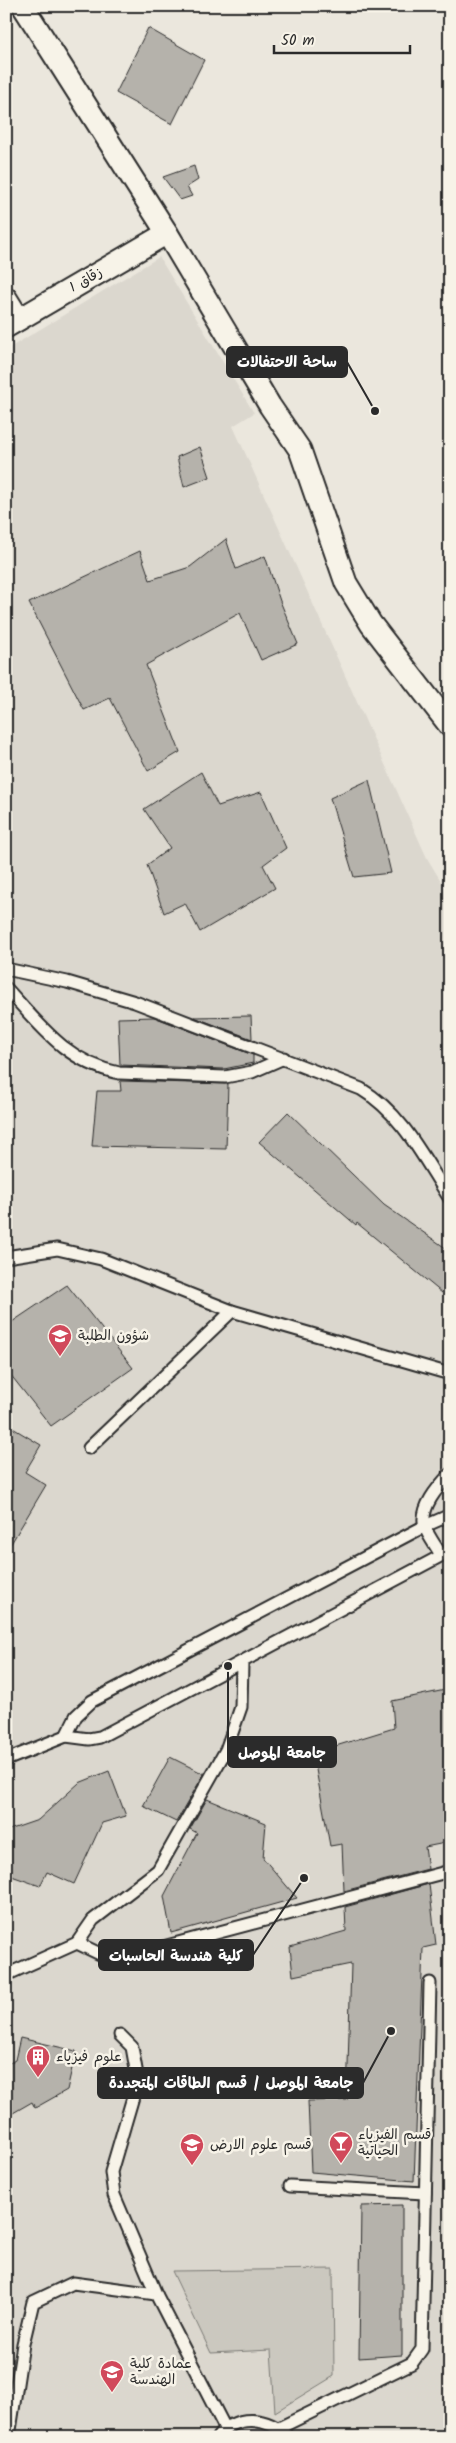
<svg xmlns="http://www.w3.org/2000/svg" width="456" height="2443" font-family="Kalam,'Playpen Sans Arabic',sans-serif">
  <rect width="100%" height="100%" fill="#ebe7dd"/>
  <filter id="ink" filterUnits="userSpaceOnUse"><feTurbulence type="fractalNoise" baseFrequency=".02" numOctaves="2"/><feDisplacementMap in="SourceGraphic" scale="10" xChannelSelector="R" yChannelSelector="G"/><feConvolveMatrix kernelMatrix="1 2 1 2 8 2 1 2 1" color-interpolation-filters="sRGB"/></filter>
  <g filter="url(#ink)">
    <path fill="#dbd7ce" d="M159,257L254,413L233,426L427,858L450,896V2437H6V350Z"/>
    <path fill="#cbc8bf" stroke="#7b7a75" d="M333,2269L334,2376L275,2412L271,2350L211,2353L172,2271Z"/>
    <g fill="#b5b2ab" stroke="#2b2b2b">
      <path d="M148,28L204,60L172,124L116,93Z"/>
      <path d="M194,166L198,180L187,187L192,196L180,200L163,177Z"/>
      <path d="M200,447L210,477L184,487L177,457Z"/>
      <path d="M226,539L236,569L265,556L280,601L298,644L261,660L240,613L146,665L180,752L148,771L110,698L84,710L29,603L140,551L150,580L190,567Z"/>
      <path d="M201,772L218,806L261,792L286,848L263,865L275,888L200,932L185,903L164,913L147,865L170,848L144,809Z"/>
      <path d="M369,780L391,873L354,877L330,798Z"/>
      <path d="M251,1016L252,1039L194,1017Z"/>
      <path d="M154,1017L253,1055V1063L224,1069L120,1065L118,1018Z"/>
      <path d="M120,1081L228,1084L226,1149L92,1146L97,1091H121Z"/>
      <path d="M288,1112L384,1205L450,1251V1281L442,1293L357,1223L356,1225L259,1142Z"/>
      <path d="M67,1285L133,1368L51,1426L6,1369V1326Z"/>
      <path d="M6,1424L41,1445L25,1472L46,1485L6,1552Z"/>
      <path d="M450,1689V1842L425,1847L428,1869L344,1891L342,1844L330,1846L313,1753L394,1728L392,1701Z"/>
      <path d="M170,1757L204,1774L176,1822L143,1806Z"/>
      <path d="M109,1771L126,1816L102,1823L74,1884L47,1872L40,1886L6,1874V1831L38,1820L79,1783Z"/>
      <path d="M207,1799L266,1823L263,1858L297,1898L171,1933L164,1896L197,1833L190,1829Z"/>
      <path d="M429,1884L436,1945L423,1948L414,2181L311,2172L308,2101L347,2100L351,1964L293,1976L290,1947L346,1931L345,1907Z"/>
      <path d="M20,2038L76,2051L67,2090L35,2108L32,2102L6,2117V2065L15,2060Z"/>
      <path d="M402,2205V2355L359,2358L361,2206Z"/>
    </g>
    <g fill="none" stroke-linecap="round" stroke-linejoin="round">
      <g stroke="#2b2b2b" stroke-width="15">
        <g id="service">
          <path d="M6,969L67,982L135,1002L361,1089C403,1114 424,1159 450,1199"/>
          <path d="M6,988C41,1026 66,1062 119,1073L225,1077L252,1072L284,1058"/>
          <path d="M6,1257L57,1249L101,1259L232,1311L450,1374"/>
          <path d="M89,1448L232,1311"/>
          <path d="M441,1555C436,1546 428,1536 425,1527C419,1508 438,1487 450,1474"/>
          <path d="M66,1736L76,1716L92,1701L425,1526L450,1515"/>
          <path d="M6,1760L66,1736L89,1739L100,1737L450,1551"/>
          <path d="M77,1943L102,1955L129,1956L450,1871"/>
          <path d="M6,1975L77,1943L93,1920L158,1870L226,1750L241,1707L242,1663"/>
          <path d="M120,2035L132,2047L137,2075L133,2097L111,2172L114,2195L156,2294"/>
          <path d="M290,2186L425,2193"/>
          <path d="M279,2428L412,2363L422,2349L430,1983"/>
          <path d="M9,2437L23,2344L33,2302L73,2283L156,2294L225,2428"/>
          <path d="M218,2437C236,2413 268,2417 288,2437"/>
        </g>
      </g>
      <g stroke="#2b2b2b" stroke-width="25">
        <g id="minor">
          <path d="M23,6L167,233L270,406L300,450L346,583L371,624L450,726"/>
          <path d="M6,298L19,319"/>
          <path d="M6,327L167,233"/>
        </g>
      </g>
      <use href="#service" stroke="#f7f3e8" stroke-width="11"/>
      <use href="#minor" stroke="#f7f3e8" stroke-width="21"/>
    </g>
  </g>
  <defs>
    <g id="school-pin" transform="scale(1.25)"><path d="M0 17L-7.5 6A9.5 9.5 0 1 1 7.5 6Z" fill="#d1495b" stroke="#f7f3e8"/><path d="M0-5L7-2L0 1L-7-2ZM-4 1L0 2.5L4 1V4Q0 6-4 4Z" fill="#fff"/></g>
    <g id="building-pin" transform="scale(1.25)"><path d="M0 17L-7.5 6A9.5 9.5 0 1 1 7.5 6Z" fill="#d1495b" stroke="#f7f3e8"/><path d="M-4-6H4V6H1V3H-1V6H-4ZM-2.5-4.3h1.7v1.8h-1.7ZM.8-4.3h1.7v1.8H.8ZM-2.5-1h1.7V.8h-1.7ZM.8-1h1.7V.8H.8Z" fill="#fff"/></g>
    <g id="bar-pin" transform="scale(1.25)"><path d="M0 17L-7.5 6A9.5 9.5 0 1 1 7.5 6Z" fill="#d1495b" stroke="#f7f3e8"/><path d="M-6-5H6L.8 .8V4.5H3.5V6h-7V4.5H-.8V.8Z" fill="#fff"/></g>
    <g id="university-pin" transform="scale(1.25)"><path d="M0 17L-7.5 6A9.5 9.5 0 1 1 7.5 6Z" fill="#d1495b" stroke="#f7f3e8"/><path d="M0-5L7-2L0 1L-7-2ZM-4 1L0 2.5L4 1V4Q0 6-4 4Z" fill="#fff"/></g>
  </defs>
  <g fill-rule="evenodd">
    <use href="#school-pin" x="60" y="1336"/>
    <use href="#building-pin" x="38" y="2057"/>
    <use href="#bar-pin" x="341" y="2143"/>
    <use href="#university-pin" x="192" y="2145"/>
    <use href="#university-pin" x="112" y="2372"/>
  </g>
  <g text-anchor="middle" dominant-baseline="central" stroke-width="5" stroke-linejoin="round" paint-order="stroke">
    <g font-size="14" fill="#2b2b2b" stroke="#f7f3e8">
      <text transform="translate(86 280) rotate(-30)">زقاق 1</text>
    </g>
    <g font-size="14" fill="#2b2b2b" stroke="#f7f3e8" text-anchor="start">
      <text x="78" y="1336">شؤون الطلبة</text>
      <text x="56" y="2057">علوم فيزياء</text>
      <text x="358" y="2135">قسم الفيزياء<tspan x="358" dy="16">الحياتية</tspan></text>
      <text x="210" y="2145">قسم علوم الارض</text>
      <text x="130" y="2364">عمادة كلية<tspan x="130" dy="16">الهندسة</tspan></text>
    </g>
  </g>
  <path fill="none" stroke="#2b2b2b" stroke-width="2" d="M375 411L347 362M228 1666L228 1752M304 1878L253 1955M391 2031L363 2083"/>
  <g fill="#2b2b2b" stroke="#f7f3e8" stroke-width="2">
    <circle cx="375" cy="411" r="5"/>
    <circle cx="228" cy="1666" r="5"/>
    <circle cx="304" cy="1878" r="5"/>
    <circle cx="391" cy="2031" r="5"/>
  </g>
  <g fill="#2b2b2b" stroke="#2b2b2b" stroke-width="2">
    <rect x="227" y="347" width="120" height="30" rx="5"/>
    <rect x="228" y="1737" width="108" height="30" rx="5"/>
    <rect x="99" y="1940" width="154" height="30" rx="5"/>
    <rect x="98" y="2068" width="265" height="30" rx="5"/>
  </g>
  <g font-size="15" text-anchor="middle" font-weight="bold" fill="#fff">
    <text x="287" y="367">ساحة الاحتفالات</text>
    <text x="282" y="1758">جامعة الموصل</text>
    <text x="176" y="1961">كلية هندسة الحاسبات</text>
    <text x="231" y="2088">جامعة الموصل | قسم الطاقات المتجددة</text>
  </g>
  <rect width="456" height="2443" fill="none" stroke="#f7f3e8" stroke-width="25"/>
  <rect x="12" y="12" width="431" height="2418" fill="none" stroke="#2b2b2b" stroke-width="2" filter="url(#ink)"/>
  <path d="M274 45v8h136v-8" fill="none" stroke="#2b2b2b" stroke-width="2.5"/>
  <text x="281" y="45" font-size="15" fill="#2b2b2b" stroke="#f7f3e8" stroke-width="4" paint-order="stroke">50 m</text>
</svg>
